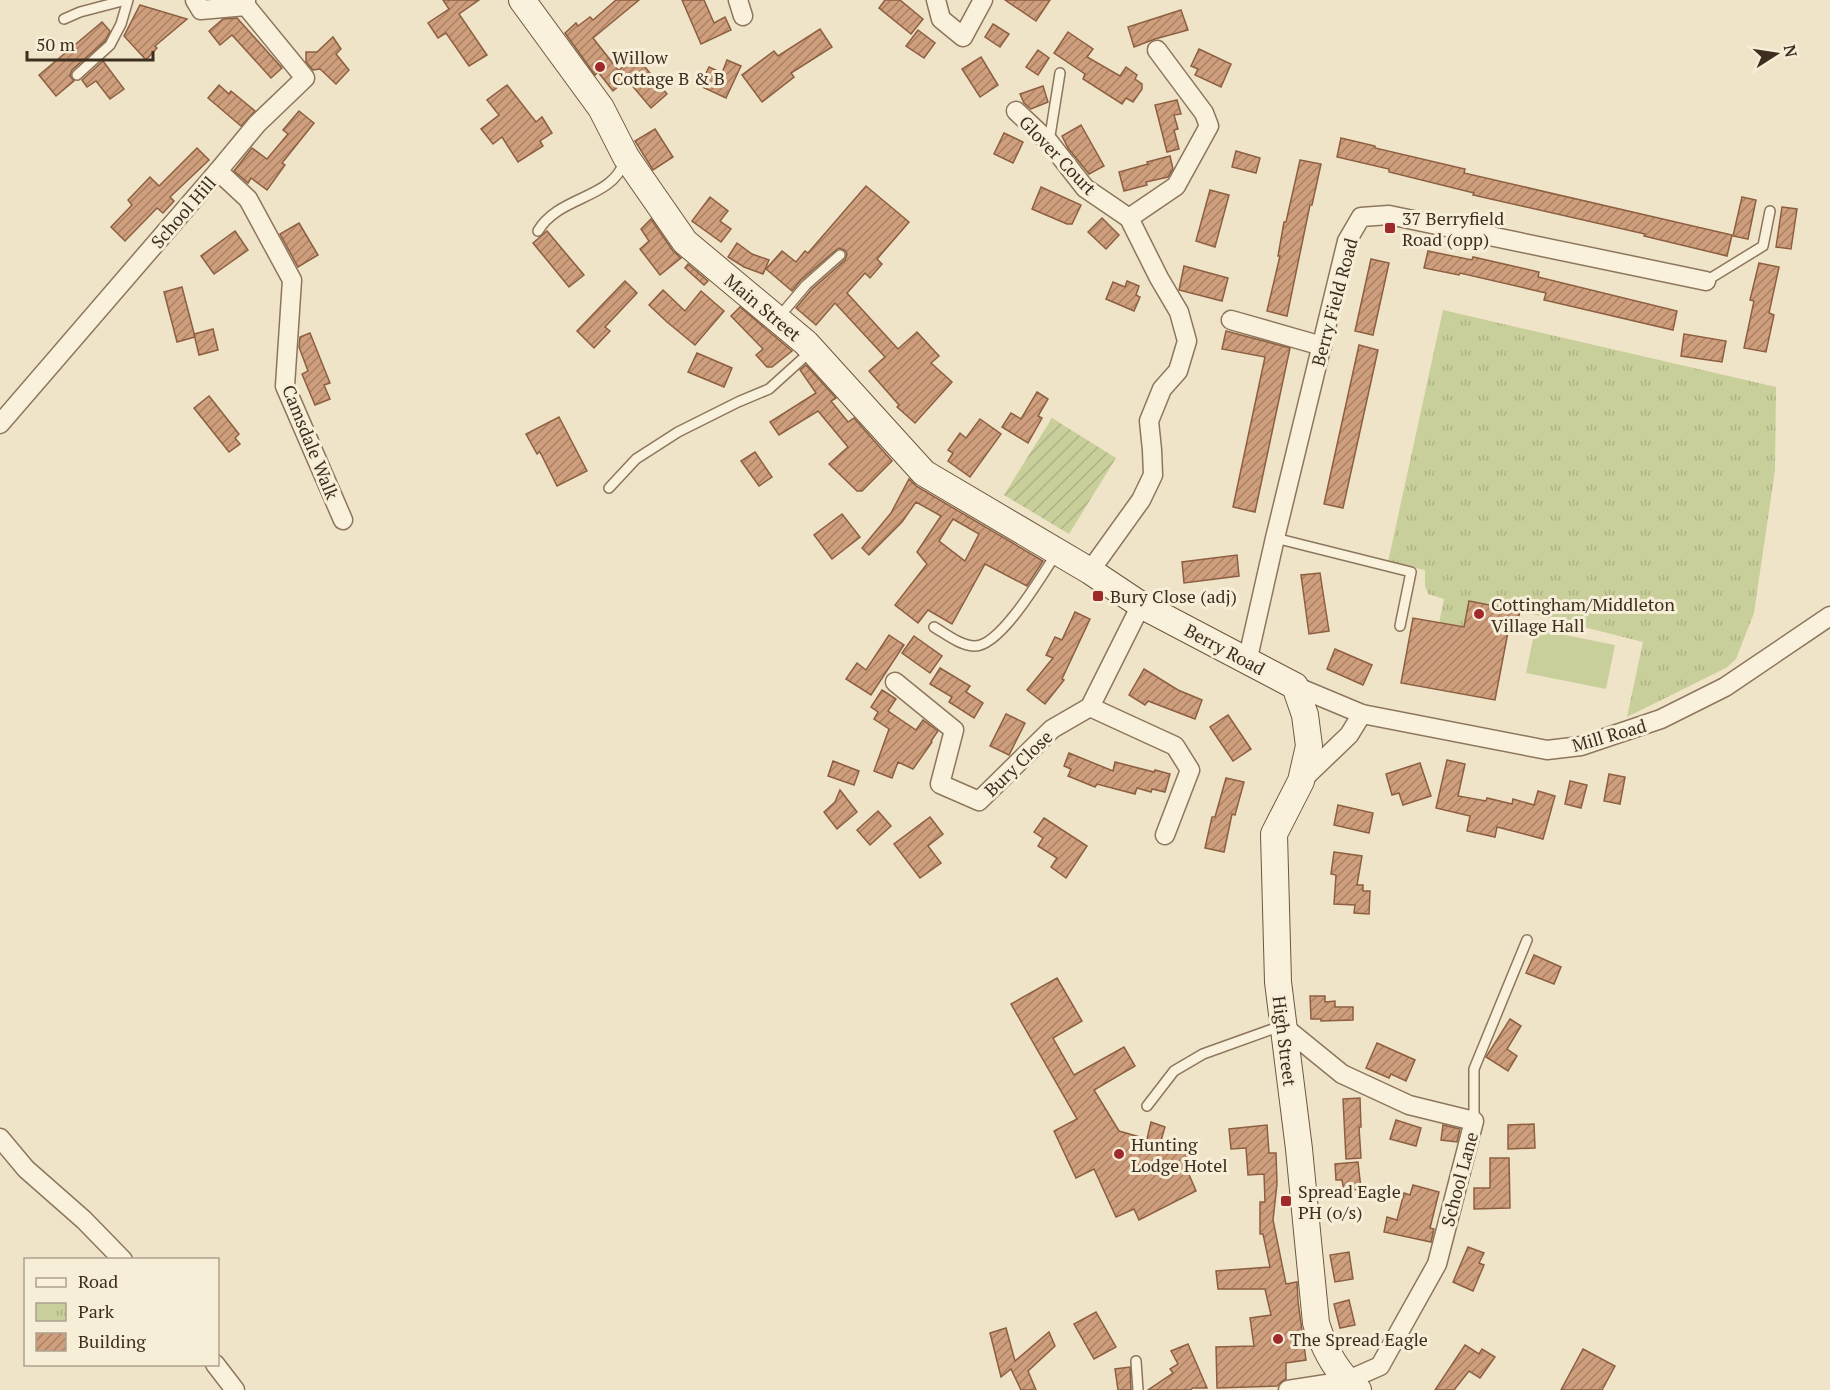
<svg xmlns="http://www.w3.org/2000/svg" width="1830" height="1390" font-family="'PT Serif',serif">
  <defs>
    <pattern id="park-tufts" width="24" height="20" patternUnits="userSpaceOnUse" patternTransform="scale(1.5)"><rect width="24" height="20" fill="#c9cf9b"/><path d="M3 7l-1-3M5 7V3M7 7l1-3M15 17l-1-3M17 17v-4M19 17l1-3" fill="none" stroke="#aeb285"/></pattern>
    <pattern id="garden-furrows" width="10" height="10" patternUnits="userSpaceOnUse" patternTransform="scale(1.5)"><rect width="10" height="10" fill="#c9cf9b"/><path d="M-1 1l2-2M0 10L10 0M9 11l2-2" fill="none" stroke="#aeb285"/></pattern>
    <pattern id="building-hatch" width="6" height="6" patternUnits="userSpaceOnUse" patternTransform="scale(1.5)"><rect width="6" height="6" fill="#cf9f7d"/><path d="M-1 1l2-2M0 6l6-6M5 7l2-2" fill="none" stroke="#a98266"/></pattern>
  </defs>
  <rect width="100%" height="100%" fill="#f0e4c8"/>
  <path fill="#c9cf9b" d="M1535,629L1615,645L1606,689L1526,673Z"/>
  <path fill="url(#park-tufts)" d="M1443,310L1776,387L1775,470L1754,613L1736,659L1726,668L1627,717L1643,642L1520,611L1469,601L1464,627L1439,623L1444,599L1428,594L1425,586V570L1388,562Z"/>
  <path fill="url(#garden-furrows)" d="M1052,418L1116,458L1069,534L1004,495Z"/>
  <g fill="url(#building-hatch)" stroke="#8d5f41" stroke-width="1.5" fill-rule="evenodd">
    <path d="M443,0H479L459,14L487,55L469,66L446,33L438,38L428,23L449,9Z"/>
    <path d="M616,0H639L593,38L626,80L613,91L598,72L595,75L565,33L576,23L578,26L590,17L593,20Z"/>
    <path d="M682,0H704L714,23L725,17L731,30L701,44Z"/>
    <path d="M885,0H900L923,19L911,34L879,8Z"/>
    <path d="M1005,0H1050L1036,21Z"/>
    <path d="M140,5L187,19L155,46L157,48L146,60L124,36Z"/>
    <path d="M1181,10L1188,30L1155,39L1134,47L1128,27Z"/>
    <path d="M237,18L282,68L271,78L232,35L220,45L209,31L223,19Z"/>
    <path d="M102,22L110,31L105,41L72,70L70,76L74,81L56,96L39,75Z"/>
    <path d="M993,24L1009,34L1000,47L985,37Z"/>
    <path d="M820,29L832,47L791,73L794,77L762,102L742,75L774,51L778,56Z"/>
    <path d="M918,30L935,43L924,58L906,46Z"/>
    <path d="M1068,32L1093,49L1087,57L1120,76L1126,67L1137,75L1135,79L1142,84V89L1133,102L1126,98L1122,104L1083,79L1085,74L1054,53Z"/>
    <path d="M333,37L341,49L336,54L349,70L336,84L320,69L313,70L306,62V52H317Z"/>
    <path d="M1199,49L1231,64L1221,87L1195,75L1198,69L1191,66Z"/>
    <path d="M1038,50L1049,58L1038,75L1026,67Z"/>
    <path d="M636,56L667,94L651,108L619,70Z"/>
    <path d="M981,57L998,85L980,97L962,69Z"/>
    <path d="M727,60L741,66L726,98L700,86L709,67L722,73Z"/>
    <path d="M103,61L124,89L110,99L96,81L87,87L82,80Z"/>
    <path d="M219,85L229,94L231,91L255,111L241,126L208,98Z"/>
    <path d="M507,85L536,122L542,117L552,133L540,141L543,146L518,162L502,137L493,144L481,129L499,115L487,100Z"/>
    <path d="M1043,86L1048,102L1031,109L1024,103L1020,94Z"/>
    <path d="M1177,100L1181,114L1174,115L1178,129L1174,130L1179,149L1167,152L1155,105Z"/>
    <path d="M299,111L314,123L282,163L285,165L267,190L251,178L248,183L234,171L252,148L267,159L288,134L283,130Z"/>
    <path d="M1081,125L1104,166L1089,174L1068,148L1062,136Z"/>
    <path d="M655,129L673,157L653,170L635,141Z"/>
    <path d="M1004,133L1023,142L1013,163L994,154Z"/>
    <path d="M1341,138L1375,146V148L1465,169L1464,173L1732,235L1727,256L1644,236L1645,234L1473,195L1474,193L1389,172V169L1337,157Z"/>
    <path d="M197,148L209,160L170,197L174,201L163,213L157,208L125,241L111,227L132,205L128,200L150,177L159,186Z"/>
    <path d="M1236,151L1260,158L1256,173L1232,167Z"/>
    <path d="M1170,156L1173,169L1168,177L1146,182L1147,185L1124,191L1119,172L1148,164L1147,162Z"/>
    <path d="M1300,160L1321,164L1312,205H1310L1287,316L1267,311L1280,256H1278L1284,222H1286Z"/>
    <path d="M866,186L909,222L877,259L882,264L870,278L865,273L847,293L898,349L917,332L939,356L931,363L952,382L915,423L897,407L899,405L869,371L885,357L835,303L816,325L796,308L811,290L845,260L847,254L845,250L839,248L836,250L801,280L792,291L766,269L782,251L796,262L805,251L808,253Z"/>
    <path d="M1041,187L1081,205L1072,224H1067L1032,209Z"/>
    <path d="M1210,190L1229,195L1215,247L1196,241Z"/>
    <path d="M710,197L728,211L720,221L731,229L721,242L692,221Z"/>
    <path d="M1742,197L1756,200L1748,239L1733,236Z"/>
    <path d="M1782,207L1797,209L1791,249L1776,247Z"/>
    <path d="M1102,218L1119,235L1106,249L1088,232Z"/>
    <path d="M651,219L673,251L681,258L660,275L640,249L649,241L641,229Z"/>
    <path d="M299,223L318,255L298,267L280,234Z"/>
    <path d="M235,231L248,250L214,274L201,256Z"/>
    <path d="M547,231L584,275L569,287L533,243Z"/>
    <path d="M737,243L752,254L769,260L763,274L744,267L728,257Z"/>
    <path d="M1428,251L1472,260L1473,257L1539,272L1538,277L1677,311L1673,330L1544,300L1546,293L1460,273L1459,275L1424,268Z"/>
    <path d="M1371,259L1389,263L1373,335L1355,331Z"/>
    <path d="M1759,263L1779,267L1769,313L1774,315L1766,352L1744,348L1754,301L1750,300Z"/>
    <path d="M688,264L708,281L704,285L685,268Z"/>
    <path d="M1184,266L1228,278L1222,301L1179,290Z"/>
    <path d="M625,281L637,293L605,327L610,331L594,348L577,331Z"/>
    <path d="M1127,281L1139,286L1136,295L1140,297L1134,311L1106,299L1113,282L1125,287Z"/>
    <path d="M182,287L195,337L177,342L164,292Z"/>
    <path d="M663,290L685,311L701,291L724,311L695,345L667,322L649,305Z"/>
    <path d="M740,307L792,351L772,367H767L756,355L763,349L731,316Z"/>
    <path d="M213,329L218,350L199,355L194,334Z"/>
    <path d="M1226,331L1290,348L1255,512L1233,507L1265,357L1222,349Z"/>
    <path d="M310,333L330,383L324,385L330,399L315,405L302,374L308,371L299,347L300,337Z"/>
    <path d="M1684,334L1726,341L1722,362L1681,356Z"/>
    <path d="M1359,345L1378,350L1343,508L1324,504Z"/>
    <path d="M697,353L732,368L724,387L688,372Z"/>
    <path d="M806,365L836,398L831,401L848,422L854,418L892,461L862,491H857L829,464L848,447L818,411L779,435L770,422L816,393L800,370Z"/>
    <path d="M1037,392L1048,399L1038,416L1042,418L1028,443L1002,427L1011,413L1021,419Z"/>
    <path d="M209,396L239,434L235,438L240,444L229,452L194,408Z"/>
    <path d="M559,417L587,471L557,486L540,452L537,454L526,434Z"/>
    <path d="M980,419L1001,434L970,477L948,461L953,453L948,450L960,433L966,438Z"/>
    <path d="M755,452L772,477L759,486L741,461Z"/>
    <path d="M909,479L916,486L1043,561L1027,586L985,564L952,624L928,610L918,623L895,605L927,564L917,552L941,516L916,502L902,522L869,555L862,548L891,513ZM953,519L979,534L965,561L939,541Z"/>
    <path d="M842,514L860,537L832,559L814,535Z"/>
    <path d="M1237,555L1239,576L1184,583L1182,562Z"/>
    <path d="M1320,573L1329,631L1309,634L1301,575Z"/>
    <path d="M1469,601L1520,611L1515,634L1508,632L1495,700L1401,683L1413,618L1464,627Z"/>
    <path d="M1075,612L1090,619L1062,679L1064,680L1045,704L1027,690L1053,658L1046,655L1055,637L1062,640Z"/>
    <path d="M889,635L904,645L871,695L846,679L857,663L866,670Z"/>
    <path d="M914,636L942,656L930,673L902,653Z"/>
    <path d="M1335,649L1372,665L1363,685L1327,669Z"/>
    <path d="M940,668L970,686L966,692L983,703L974,718L949,702L952,697L930,684Z"/>
    <path d="M1144,669L1178,690L1202,700L1195,719L1148,701L1145,705L1129,695Z"/>
    <path d="M882,690L896,699L888,711L916,730L923,720L938,731L931,741L932,742L913,769L898,762L892,778L874,771L889,729L874,719L878,712L871,707Z"/>
    <path d="M1006,714L1025,723L1009,755L990,746Z"/>
    <path d="M1228,715L1251,749L1233,761L1210,727Z"/>
    <path d="M1069,753L1113,771L1115,762L1154,772L1155,770L1170,774L1165,792L1152,789L1151,792L1137,788L1135,794L1097,784L1095,787L1068,776L1071,769L1064,766Z"/>
    <path d="M1447,760L1465,764L1458,796L1486,801L1487,798L1512,804L1513,799L1534,805L1538,791L1555,796L1543,839L1497,827L1495,837L1467,831L1470,816L1436,808Z"/>
    <path d="M833,761L859,771L854,785L828,776Z"/>
    <path d="M1420,763L1431,796L1403,805L1399,793L1392,795L1386,774Z"/>
    <path d="M1609,774L1625,777L1620,804L1604,801Z"/>
    <path d="M1226,778L1244,782L1235,815L1232,814L1224,852L1205,848L1212,817H1215Z"/>
    <path d="M1570,781L1587,785L1581,808L1565,804Z"/>
    <path d="M840,790L857,812L837,829L824,812L835,802Z"/>
    <path d="M1338,805L1373,813L1369,833L1334,825Z"/>
    <path d="M878,811L891,826L870,845L857,830Z"/>
    <path d="M930,817L943,834L928,846L941,863L920,878L894,844Z"/>
    <path d="M1044,818L1087,846L1066,878L1051,867L1057,858L1038,846L1043,838L1034,832Z"/>
    <path d="M1334,852L1362,856L1357,885H1363V891H1370L1369,914L1354,913L1355,905L1334,904L1336,875L1331,874Z"/>
    <path d="M1534,955L1561,967L1554,984L1526,973Z"/>
    <path d="M1057,978L1082,1021L1053,1038L1074,1075L1124,1047L1135,1066L1094,1090L1119,1131L1147,1139L1151,1122L1165,1127L1160,1144L1192,1153L1188,1172L1196,1191L1139,1220L1134,1209L1116,1217L1094,1169L1076,1178L1054,1131L1077,1119L1011,1004Z"/>
    <path d="M1310,996H1325V1002L1335,1001V1007H1353V1020L1321,1021V1019H1311Z"/>
    <path d="M1510,1019L1521,1026L1507,1049L1517,1056L1508,1071L1486,1057Z"/>
    <path d="M1377,1043L1415,1060L1406,1081L1391,1074L1389,1078L1366,1068Z"/>
    <path d="M1360,1098L1361,1127H1359L1361,1158L1346,1159L1343,1099Z"/>
    <path d="M1396,1120L1421,1128L1416,1146L1390,1139Z"/>
    <path d="M1534,1124L1535,1148L1508,1149V1125Z"/>
    <path d="M1267,1125L1269,1153H1276L1277,1184L1273,1220L1286,1284L1297,1282L1298,1301L1306,1360L1286,1363V1379L1281,1382L1277,1386L1217,1388L1216,1347L1254,1346L1250,1318L1271,1315L1265,1289H1218L1216,1271L1270,1267L1263,1234H1260V1202H1265L1264,1174L1248,1175L1246,1148L1231,1149L1229,1129Z"/>
    <path d="M1443,1125L1460,1129L1457,1142L1441,1140Z"/>
    <path d="M1490,1158H1509L1510,1208L1474,1209V1188H1490Z"/>
    <path d="M1358,1162L1361,1189L1344,1191L1342,1180H1336L1335,1164Z"/>
    <path d="M1413,1185L1439,1192L1430,1228L1434,1229L1431,1242L1384,1232L1387,1217L1397,1220L1404,1193L1410,1195Z"/>
    <path d="M1468,1247L1484,1253L1479,1263L1484,1265L1473,1291L1453,1282Z"/>
    <path d="M1349,1252L1353,1279L1335,1282L1330,1255Z"/>
    <path d="M1349,1300L1355,1325L1340,1328L1334,1304Z"/>
    <path d="M1096,1312L1116,1347L1094,1359L1074,1324Z"/>
    <path d="M1006,1328L1015,1361L1049,1332L1055,1346L1028,1371L1036,1390H1021L1011,1369L1001,1377L990,1333Z"/>
    <path d="M1188,1344L1207,1388H1193L1190,1390H1148L1173,1373L1170,1369L1178,1364L1171,1351Z"/>
    <path d="M1465,1345L1479,1354L1482,1349L1495,1357L1480,1378L1469,1371L1454,1390H1435Z"/>
    <path d="M1583,1349L1615,1366L1602,1390H1561Z"/>
    <path d="M1130,1367L1131,1390H1118L1115,1369Z"/>
  </g>
  <g fill="none" stroke-linecap="round" stroke-linejoin="round">
    <g stroke="#8d765c" stroke-width="12">
      <g id="lane">
        <path d="M64,19L80,12L126,0"/>
        <path d="M77,75L110,45L121,24L128,0"/>
        <path d="M1049,142L1060,73"/>
        <path d="M538,231C558,196 612,199 624,162"/>
        <path d="M1706,281L1763,246L1770,211"/>
        <path d="M779,317L806,285L840,255"/>
        <path d="M609,488L636,459L678,432L738,402L769,389L810,352"/>
        <path d="M1275,538L1411,572L1400,626"/>
        <path d="M934,627C946,634 961,646 975,646C1001,646 1042,575 1056,554"/>
        <path d="M1147,1106L1174,1071L1203,1054L1281,1026"/>
        <path d="M1474,1121V1069L1527,940"/>
        <path d="M1136,1361L1138,1390"/>
      </g>
    </g>
    <g stroke="#8d765c" stroke-width="21">
      <g id="street">
        <path d="M195,0L201,10L246,6"/>
        <path d="M738,0L743,16"/>
        <path d="M936,0L941,19L963,37L983,0"/>
        <path d="M1016,111L1049,142L1085,188L1129,218L1159,278L1179,312L1187,341L1178,371L1162,389L1149,421L1152,450L1153,475L1141,500L1090,571"/>
        <path d="M218,171L248,199L292,280L285,386L343,520"/>
        <path d="M1129,218L1176,186L1209,126L1204,113L1157,50"/>
        <path d="M1231,320L1322,346"/>
        <path d="M0,424L218,171L257,124L305,78L246,6V0"/>
        <path d="M1247,662L1275,538L1347,241L1361,217L1389,215L1706,281"/>
        <path d="M895,682L954,730L940,784L979,801L1052,729L1090,707L1141,605"/>
        <path d="M1295,686L1362,714L1547,750L1581,746L1661,719L1725,687L1830,616"/>
        <path d="M1090,707L1175,746L1190,770L1165,835"/>
        <path d="M1301,781L1349,735L1362,714"/>
        <path d="M1283,1026L1342,1074L1409,1105L1474,1121L1437,1264L1380,1366L1346,1381L1288,1390"/>
        <path d="M0,1138L26,1169L84,1220L123,1260"/>
        <path d="M215,1364L235,1390"/>
      </g>
    </g>
    <g stroke="#6f573f" stroke-width="28">
      <path id="secondary" d="M522,0L601,108L626,157L685,242L806,343L924,473L1090,571L1141,605L1295,686L1305,715L1309,746L1301,781L1274,834L1278,982L1299,1149L1316,1323C1324,1349 1336,1373 1358,1390"/>
    </g>
    <use href="#lane" stroke="#faf1dc" stroke-width="9"/>
    <use href="#street" stroke="#faf1dc" stroke-width="18"/>
    <use href="#secondary" stroke="#faf1dc" stroke-width="26"/>
  </g>
  <g fill="#9e2a2b" stroke="#f7eed8" stroke-width="2">
    <circle cx="600" cy="67" r="6"/>
    <rect x="1384" y="222" width="12" height="12" rx="3"/>
    <rect x="1092" y="590" width="12" height="12" rx="3"/>
    <circle cx="1479" cy="614" r="6"/>
    <circle cx="1119" cy="1154" r="6"/>
    <rect x="1280" y="1195" width="12" height="12" rx="3"/>
    <circle cx="1278" cy="1339" r="6"/>
  </g>
  <g text-anchor="middle" dominant-baseline="central" stroke-width="6" stroke-linejoin="round" paint-order="stroke">
    <g font-size="18" fill="#3d2e20" stroke="#f7eed8" text-anchor="start">
      <text x="612" y="57">Willow<tspan x="612" dy="21">Cottage B &amp; B</tspan></text>
      <text x="1402" y="218">37 Berryfield<tspan x="1402" dy="21">Road (opp)</tspan></text>
      <text x="1110" y="596">Bury Close (adj)</text>
      <text x="1491" y="604">Cottingham/Middleton<tspan x="1491" dy="21">Village Hall</tspan></text>
      <text x="1131" y="1144">Hunting<tspan x="1131" dy="21">Lodge Hotel</tspan></text>
      <text x="1298" y="1191">Spread Eagle<tspan x="1298" dy="21">PH (o/s)</tspan></text>
      <text x="1290" y="1339">The Spread Eagle</text>
    </g>
    <g font-size="18" fill="#3d2e20" stroke="#f7eed8">
      <text transform="translate(1058 155) rotate(46)">Glover Court</text>
      <text transform="translate(183 212) rotate(-49)">School Hill</text>
      <text transform="translate(1334 302) rotate(-75)">Berry Field Road</text>
      <text transform="translate(763 307) rotate(40)">Main Street</text>
      <text transform="translate(311 442) rotate(68)">Camsdale Walk</text>
      <text transform="translate(1225 649) rotate(28)">Berry Road</text>
      <text transform="translate(1609 735) rotate(-16)">Mill Road</text>
      <text transform="translate(1018 763) rotate(-44)">Bury Close</text>
      <text transform="translate(1285 1041) rotate(83)">High Street</text>
      <text transform="translate(1459 1179) rotate(-75)">School Lane</text>
    </g>
  </g>
  <rect x="24" y="1258" width="195" height="108" fill="#f7eed8" stroke="#ada18e" stroke-width="1.5"/>
  <rect x="36" y="1278" width="30" height="9" fill="#faf1dc" stroke="#ada18e" stroke-width="1.5"/>
  <text x="78" y="1288" font-size="18" fill="#3d2e20">Road</text>
  <rect x="36" y="1303" width="30" height="18" fill="url(#park-tufts)" stroke="#ada18e" stroke-width="1.5"/>
  <text x="78" y="1318" font-size="18" fill="#3d2e20">Park</text>
  <rect x="36" y="1333" width="30" height="18" fill="url(#building-hatch)" stroke="#ada18e" stroke-width="1.5"/>
  <text x="78" y="1348" font-size="18" fill="#3d2e20">Building</text>
  <g transform="translate(1776 54) rotate(78)" stroke="#f7eed8" stroke-width="4.5" paint-order="stroke">
  <path d="M0-4.5L10 22L0 15L-10 22Z" fill="#3d2e20"/>
  <text y="-9" font-size="16" font-weight="bold" text-anchor="middle" fill="#3d2e20">N</text>
  </g>
  <path d="M27 51v9h126v-9" fill="none" stroke="#3d2e20" stroke-width="3"/>
  <text x="36" y="51" font-size="18" fill="#3d2e20" stroke="#f7eed8" stroke-width="4.5" paint-order="stroke">50 m</text>
</svg>
